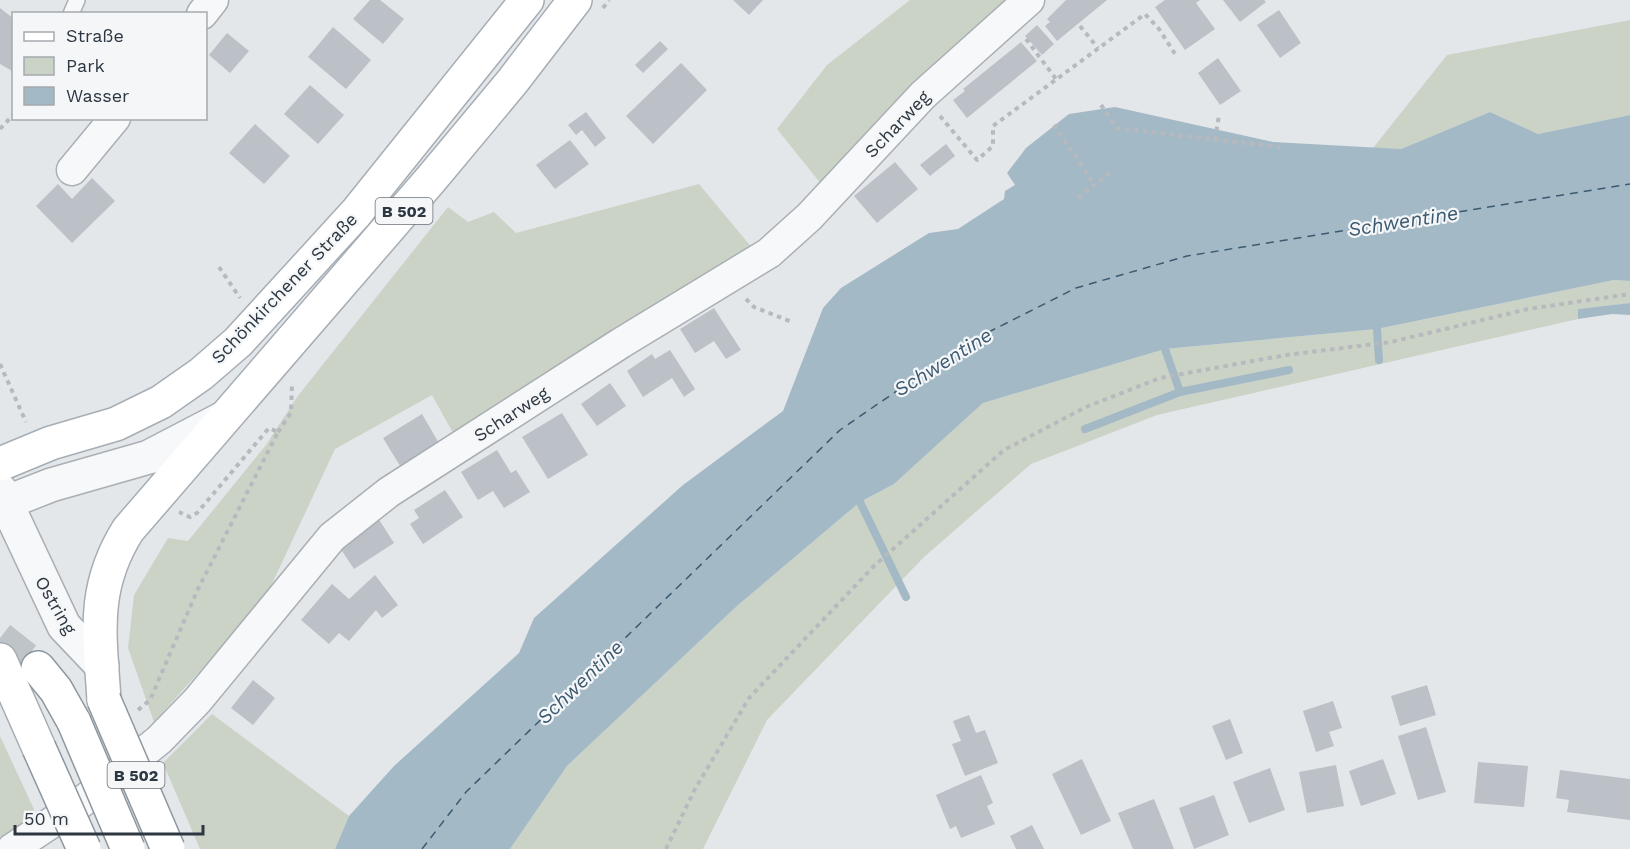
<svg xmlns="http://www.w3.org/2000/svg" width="1630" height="849" font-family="'Work Sans',sans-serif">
  <rect width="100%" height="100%" fill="#e4e7ea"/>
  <g fill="#cbd3c6">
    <path d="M910,0H1006L907,95L822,185L777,129L827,65Z"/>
    <path d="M1630,20V115L1538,134L1490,112L1401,149L1373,148L1447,55Z"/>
    <path d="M699,184L753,249L453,433L432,395L335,449L265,599L154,722L128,648L134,595L168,538L188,541L266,445L297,397L448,207L468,222L494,212L516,233Z"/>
    <path d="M1614,280L1630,281V303L1578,309V319L1157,415L1031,464L924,557L767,720L703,849H510L567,766L737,606L860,502L894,484L983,403L1165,349L1377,329Z"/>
    <path d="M212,714L349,816L335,849H200L163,763Z"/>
    <path d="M0,736L39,820L0,844Z"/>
  </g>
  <g fill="#a3b9c6">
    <path d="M1115,107L1273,142L1401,149L1490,112L1538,134L1630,115V281L1614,280L1377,329L1165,349L983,403L894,484L860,502L737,606L567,766L510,849H335L349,816L394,766L519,653L534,618L683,485L783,411L823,308L841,288L929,233L958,229L1004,199L1005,191L1015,185L1007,173L1026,148L1069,114Z"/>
    <path d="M1630,303V315L1612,314L1578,319V309Z"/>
  </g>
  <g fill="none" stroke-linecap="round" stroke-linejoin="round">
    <g stroke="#a3b9c6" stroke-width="8">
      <path d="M1377,329L1379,360"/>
      <path d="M1165,349L1180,392"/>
      <path d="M1085,429L1180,392L1289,370"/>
      <path d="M860,502L906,597"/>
    </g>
    <path stroke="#3c5a71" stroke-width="1.5" stroke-dasharray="8 6" stroke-linecap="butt" d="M422,849L466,792L840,430L965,344L1076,288L1187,256L1630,184"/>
  </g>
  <g fill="#bcc1c7">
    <path d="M370,0H380L404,19L383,44L353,19Z"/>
    <path d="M733,0H763L749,15Z"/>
    <path d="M1066,0H1107L1057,41L1045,26L1050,22L1047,19Z"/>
    <path d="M1165,0H1200L1196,3L1215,29L1185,50L1155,7Z"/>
    <path d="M1223,0H1264L1266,2L1240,22Z"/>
    <path d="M0,8L14,19V72L0,64Z"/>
    <path d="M1279,10L1301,43L1280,58L1257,25Z"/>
    <path d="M1037,25L1054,44L1042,55L1025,36Z"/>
    <path d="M333,27L371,60L346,89L308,57Z"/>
    <path d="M227,33L249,51L230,73L209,55Z"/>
    <path d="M660,41L668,49L643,73L635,65Z"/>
    <path d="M1021,42L1037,61L967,118L953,100L965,91L963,89Z"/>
    <path d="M1218,58L1241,91L1220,105L1198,73Z"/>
    <path d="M681,63L707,90L653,144L626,116Z"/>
    <path d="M310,85L344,115L318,144L284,114Z"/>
    <path d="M586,112L606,138L595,147L582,130L576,135L568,125Z"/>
    <path d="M255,124L290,156L264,184L229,153Z"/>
    <path d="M570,140L589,164L555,189L536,165Z"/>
    <path d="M946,144L955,156L930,176L920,165Z"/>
    <path d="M895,162L918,189L877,223L854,196Z"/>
    <path d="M92,178L115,201L72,243L36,206L58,184L72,199Z"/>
    <path d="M714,308L741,350L726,359L714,341L695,353L680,329Z"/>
    <path d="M670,350L695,389L684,397L672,378L643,397L627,371L652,354L655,359Z"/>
    <path d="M610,383L626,406L597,426L581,404Z"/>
    <path d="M562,413L588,455L548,479L522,437Z"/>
    <path d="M422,414L440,445L402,469L383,438Z"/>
    <path d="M497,450L511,473L516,470L530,492L504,508L493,491L478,500L461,472Z"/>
    <path d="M445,490L463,517L423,544L410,524L419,518L414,510Z"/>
    <path d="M378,518L394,543L354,569L338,545Z"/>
    <path d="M375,575L398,605L382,618L376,610L349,641L339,633L329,644L301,620L332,584L349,599Z"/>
    <path d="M253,680L275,698L253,725L231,708Z"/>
    <path d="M1427,685L1436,715L1400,726L1391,696Z"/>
    <path d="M1333,701L1342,728L1329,732L1334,746L1316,752L1303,711Z"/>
    <path d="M969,715L976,733L985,730L998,763L965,776L952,744L961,741L953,721Z"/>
    <path d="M1230,719L1243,753L1226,760L1212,726Z"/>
    <path d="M1426,727L1446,792L1418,800L1398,736Z"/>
    <path d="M1082,759L1111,821L1081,835L1052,774Z"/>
    <path d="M1383,759L1396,794L1361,806L1349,771Z"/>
    <path d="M1478,762L1528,766L1524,807L1474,803Z"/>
    <path d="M1336,765L1344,806L1307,813L1299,772Z"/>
    <path d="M1270,768L1285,810L1249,823L1233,782Z"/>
    <path d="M1560,770L1630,779V820L1567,812L1569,800L1556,798Z"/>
    <path d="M981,775L993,803L987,806L995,824L961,838L956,826L950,829L936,795Z"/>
    <path d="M1214,795L1229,835L1194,849L1179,808Z"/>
    <path d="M1154,799L1174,849H1133L1118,813Z"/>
    <path d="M1032,825L1044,849H1016L1010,836Z"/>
  </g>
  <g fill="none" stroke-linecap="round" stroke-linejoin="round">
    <path stroke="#bfc4c8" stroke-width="33" stroke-dasharray="33 16" stroke-linecap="butt" d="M0,638L38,668"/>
    <g stroke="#a9afb4" stroke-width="18">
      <path id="service" d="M71,14L77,0"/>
    </g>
    <g stroke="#a9afb4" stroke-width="33">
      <g id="minor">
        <path d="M202,14L213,0"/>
        <path d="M72,170L115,118"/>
        <path d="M12,849L78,805L159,740L197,701L332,537L389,492L621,343L769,253L809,217L923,95L1029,0"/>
      </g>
    </g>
    <g stroke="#a9afb4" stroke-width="36">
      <g id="tertiary">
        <path d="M0,490L64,626L102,666"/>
        <path d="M0,505L51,485L149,457L222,419"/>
      </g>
    </g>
    <g stroke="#a5adb5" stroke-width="36">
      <g id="primary">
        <path d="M0,464L51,443L116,424L161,402L201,374L238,342L356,213L527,0"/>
        <path d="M0,660L39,748"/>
        <path d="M104,700C100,635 91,589 128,530L432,178L512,82L575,0"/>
      </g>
    </g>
    <g stroke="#8d97a0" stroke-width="36">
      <path id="trunk" d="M38,668L56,690L74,722"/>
    </g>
    <g stroke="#b6babe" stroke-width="4" stroke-dasharray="4.5 4.5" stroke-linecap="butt">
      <path d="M603,8L609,0"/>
      <path d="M1080,26L1098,48"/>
      <path d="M1026,39L1056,79"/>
      <path d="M1101,105L1117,128L1280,147"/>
      <path d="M940,116L977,160L993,146V126L1145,14L1159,29L1177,57"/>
      <path d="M1054,125L1095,185"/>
      <path d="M0,129L14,114"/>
      <path d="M1215,140L1219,115"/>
      <path d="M1078,198L1112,171"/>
      <path d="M219,267L240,298"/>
      <path d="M746,299L754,307L792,322"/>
      <path d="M0,364L26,422"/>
      <path d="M278,432L291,413L292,384"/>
      <path d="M138,710L150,700L197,591L278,432L269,428L197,513L190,517L179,512"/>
      <path d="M666,849L695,789L749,698L874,566L1004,450L1086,407L1160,378L1286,355L1391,342L1528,309L1630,294"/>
    </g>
    <use href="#service" stroke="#f7f8f9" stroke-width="15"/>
    <use href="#minor" stroke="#f7f8f9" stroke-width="30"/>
    <use href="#tertiary" stroke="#f7f8f9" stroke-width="33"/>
    <use href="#primary" stroke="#fff" stroke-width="33"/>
    <use href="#trunk" stroke="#fff" stroke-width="33"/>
    <g stroke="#8d97a0" stroke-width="36" stroke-linecap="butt">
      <g id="trunk-bridge">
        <path d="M104,700L168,849"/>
        <path d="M74,722L128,849"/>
        <path d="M39,748L84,849"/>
      </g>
    </g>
    <use href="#trunk-bridge" stroke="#fff" stroke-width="33"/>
  </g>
  <g text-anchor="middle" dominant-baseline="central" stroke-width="4.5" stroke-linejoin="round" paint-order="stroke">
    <g fill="#f4f6f8" stroke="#697078" stroke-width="1.5">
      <rect x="375.5" y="198" width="57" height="26" rx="4.5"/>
      <rect x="107.5" y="762" width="57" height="26" rx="4.5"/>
    </g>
    <g font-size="16" font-weight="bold" fill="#2d3741">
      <text x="404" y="211">B 502</text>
      <text x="136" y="775">B 502</text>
    </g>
    <g font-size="18" fill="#2d3741" stroke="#f4f6f8">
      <text transform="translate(897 124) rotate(-46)">Scharweg</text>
      <text transform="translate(284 288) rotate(-46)">Schönkirchener Straße</text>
      <text transform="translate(511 414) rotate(-33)">Scharweg</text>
      <text transform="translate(56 605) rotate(60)">Ostring</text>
    </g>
    <g font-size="20" font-style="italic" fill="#3c5a71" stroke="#f4f6f8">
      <text transform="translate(1403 221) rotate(-9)">Schwentine</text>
      <text transform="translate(943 362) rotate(-32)">Schwentine</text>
      <text transform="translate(580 682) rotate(-44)">Schwentine</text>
    </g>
  </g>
  <rect x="12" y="12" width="195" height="108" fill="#f4f6f8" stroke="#a4aaaf" stroke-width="1.5"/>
  <rect x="24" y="32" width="30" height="9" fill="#ffffff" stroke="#a4aaaf" stroke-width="1.5"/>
  <text x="66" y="42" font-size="18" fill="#2d3741">Straße</text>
  <rect x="24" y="57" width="30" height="18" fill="#cbd3c6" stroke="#a4aaaf" stroke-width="1.5"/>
  <text x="66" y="72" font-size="18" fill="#2d3741">Park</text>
  <rect x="24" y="87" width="30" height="18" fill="#a3b9c6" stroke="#a4aaaf" stroke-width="1.5"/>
  <text x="66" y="102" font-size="18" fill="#2d3741">Wasser</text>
  <path d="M15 825v9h188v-9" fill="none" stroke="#2d3741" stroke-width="3"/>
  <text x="24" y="825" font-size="18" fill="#2d3741" stroke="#f4f6f8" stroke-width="4.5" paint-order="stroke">50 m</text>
</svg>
